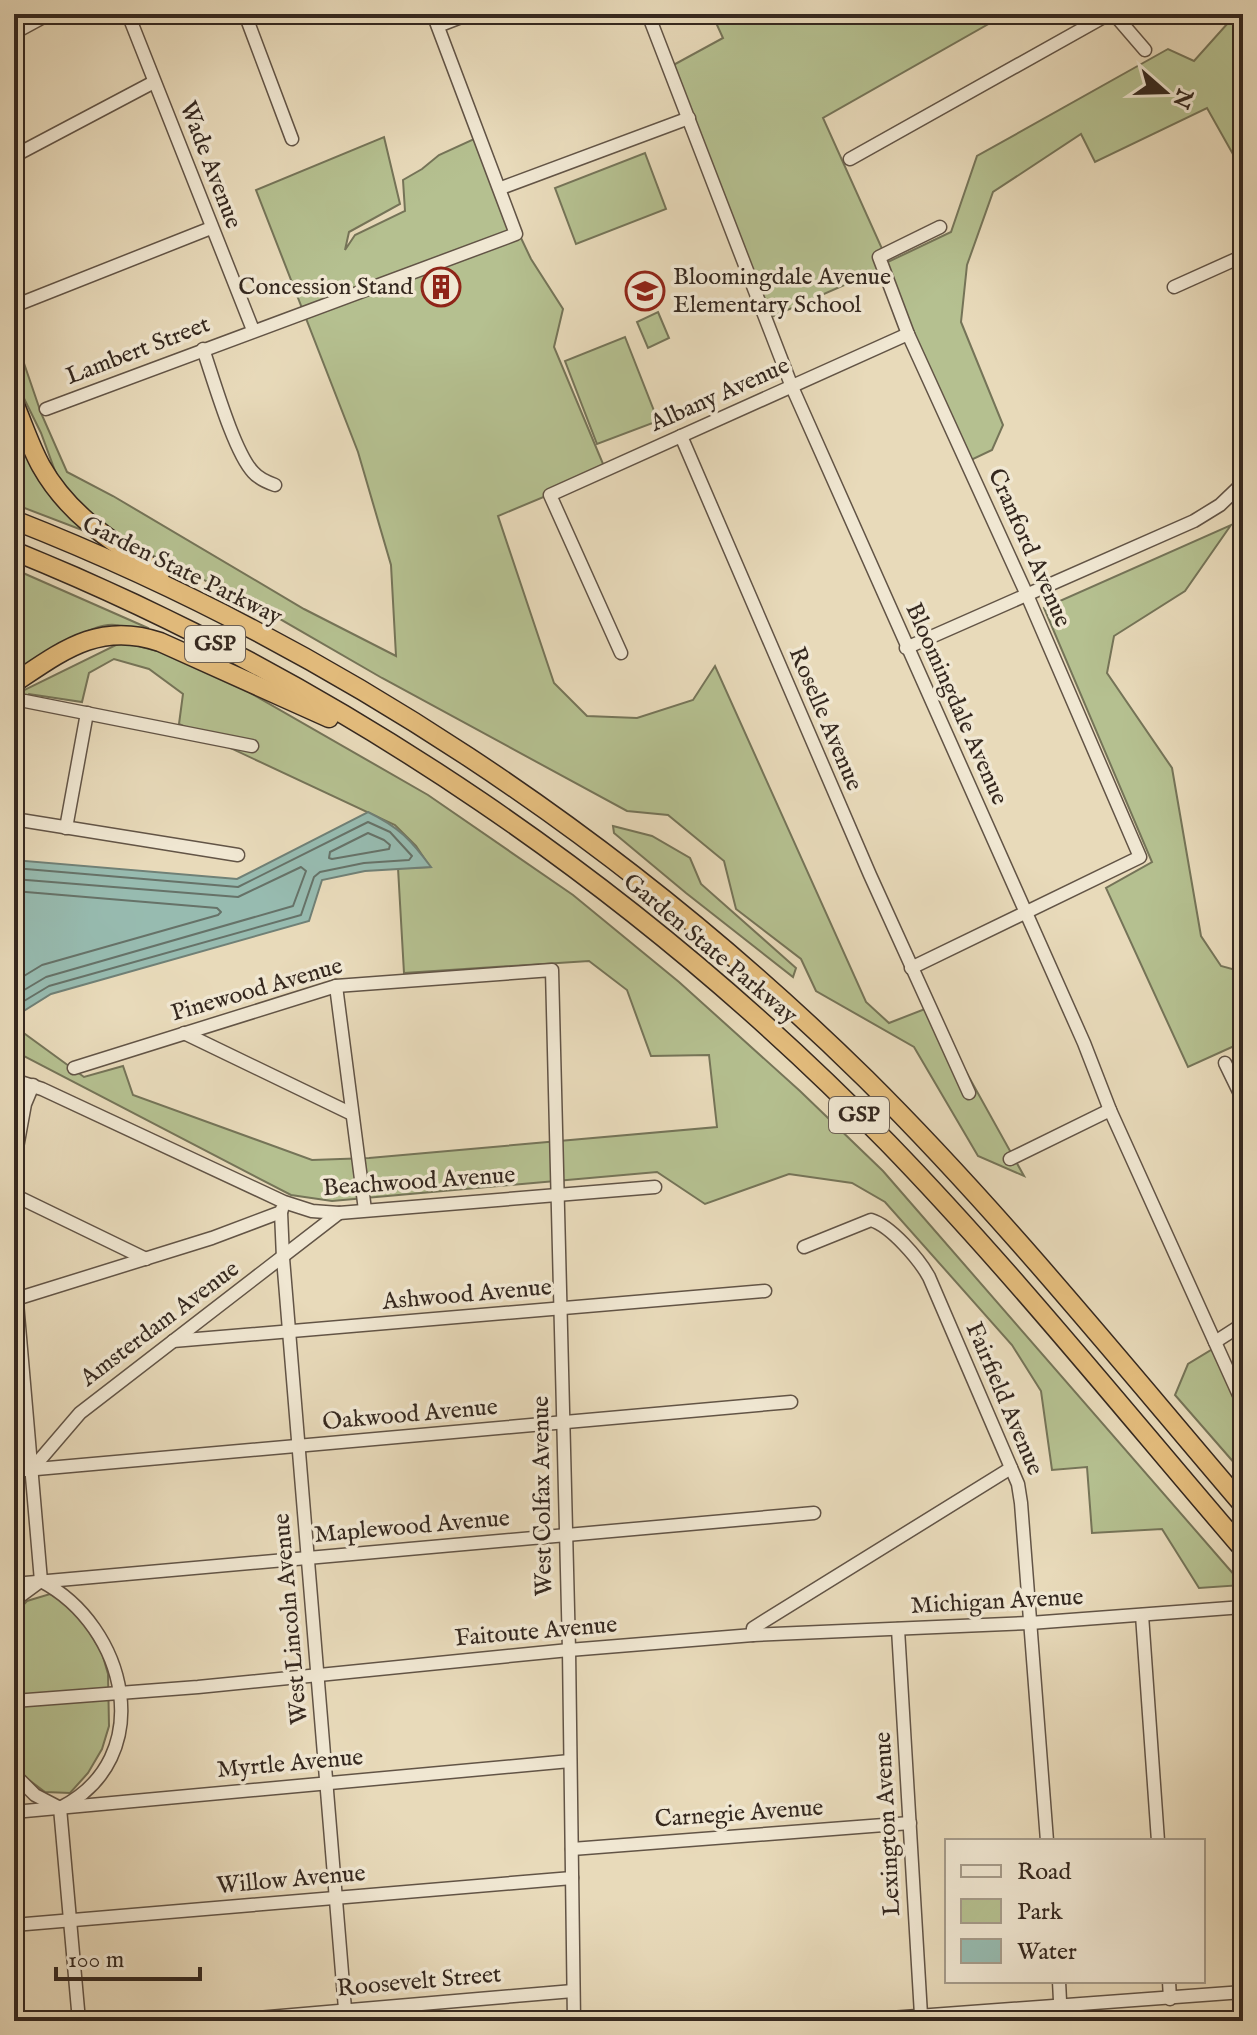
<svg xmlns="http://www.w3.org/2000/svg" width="1257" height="2035" font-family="'IM FELL English',serif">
  <rect width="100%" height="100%" fill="#e8daba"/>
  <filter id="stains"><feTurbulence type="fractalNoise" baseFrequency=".0025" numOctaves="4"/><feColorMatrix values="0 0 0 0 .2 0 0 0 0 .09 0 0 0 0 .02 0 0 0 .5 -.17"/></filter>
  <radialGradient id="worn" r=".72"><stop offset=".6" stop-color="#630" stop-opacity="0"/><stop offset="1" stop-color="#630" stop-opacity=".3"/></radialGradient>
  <g fill="#b5c090" stroke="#757458" stroke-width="2">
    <path d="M712,14H801L818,20L835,14H1006L823,118L888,262L951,232L977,156L1168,49L1194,61L1236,14H1243V172L1207,108L1095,162L1081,134L993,192L967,265L961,322L1003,425L992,450L969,461L883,268L767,319L666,69L723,38Z"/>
    <path d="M384,137L400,204L349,232L345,250L355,235L405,211L403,180L422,169L439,155L474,139L531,259L563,309L554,347L606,471L498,516L554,683L587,716L637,718L693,700L715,666L866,1002L889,1023L930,1007L1024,1176L978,1156L914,1047L816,991L801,959L736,909L724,861L668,815L627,811L382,678L235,593L233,594L135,547L76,501L58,479L41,433L14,378V334L41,413L67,472L113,496L304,609L396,656L391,565L358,452L256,190Z"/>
    <path d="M645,153L666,209L576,244L555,188Z"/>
    <path d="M658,312L669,338L648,348L637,322Z"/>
    <path d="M625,337L658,421L597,444L565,361Z"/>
    <path d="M14,420L84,527L82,530L14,504Z"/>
    <path d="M1231,525L1185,591L1114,636L1107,673L1172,768L1201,936L1221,966L1243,972V1042L1188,1067L1106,888L1152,862L1044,608Z"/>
    <path d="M14,569L148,628L146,631C136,630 124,626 115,625C90,622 35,660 14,674Z"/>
    <path d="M122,642L193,660L428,795L573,895L679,982L800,1091L883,1171L1243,1585L1199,1588L1162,1529L1092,1533L1087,1467L1052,1470L1041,1391L1012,1345L885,1202L852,1183L789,1174L705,1204L657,1172L332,1201L291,1195L14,1051V1026L84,1077L123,1066L133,1095L312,1160L369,1158L717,1127L709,1055L651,1056L627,990L589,961L404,973L398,868L430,867L416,846L395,825L179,724L183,694L149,669L114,659L89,673L82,702L29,694L14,713V695Z"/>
    <path d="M613,826L652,836L690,858L701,884L796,968L793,977L686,893L614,833Z"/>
    <path d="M1216,1347L1243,1407V1473L1175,1395L1188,1364Z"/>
    <path d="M50,1594L75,1608L102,1653L108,1674L109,1726L102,1749L88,1773L70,1793L45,1792L21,1774L14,1764V1615L27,1601Z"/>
  </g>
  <path fill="#97bbb0" stroke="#708076" stroke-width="2" d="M368,812C399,827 411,840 431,867L365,871L322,880L309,921L51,994L14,1017V860L237,879Z"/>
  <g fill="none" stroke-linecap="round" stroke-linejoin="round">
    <g stroke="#667268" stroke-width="2">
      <path d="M368,833L384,840L390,845L389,849L332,859L329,858L330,852Z"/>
      <path d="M14,868L238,887L368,822L390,832L412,856L409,860L364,863L320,872L314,877L301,915L49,986L14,1007"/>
      <path d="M14,879L238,897L301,867L306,871L293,906L46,977L14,996"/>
      <path d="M14,891L217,908L221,912L218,915L42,965L14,982"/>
    </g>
    <g stroke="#625446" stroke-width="15">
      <g id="minor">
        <path d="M128,14L253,330"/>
        <path d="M245,14L292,139"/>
        <path d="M648,14L792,387L1084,1043L1110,1110L1243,1404"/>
        <path d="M1114,14L1145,50"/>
        <path d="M438,26L469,14"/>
        <path d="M14,33L49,14"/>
        <path d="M14,156L154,82"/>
        <path d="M850,159L1109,14"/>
        <path d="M501,188L689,118"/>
        <path d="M1174,287L1243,256"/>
        <path d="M14,306L211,228"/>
        <path d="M203,349C213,378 234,452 253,472C259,479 266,482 275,485"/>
        <path d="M46,409L516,234L433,14"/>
        <path d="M681,436L870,875L969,1093"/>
        <path d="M906,648L1194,521L1220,505L1243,483"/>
        <path d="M621,653L550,495L908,334"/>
        <path d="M25,701L252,746"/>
        <path d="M14,819L238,855"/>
        <path d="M66,828L87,713"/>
        <path d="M911,968L1140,857L1027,595L908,334L879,257L940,227"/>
        <path d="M336,986L365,1210"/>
        <path d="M184,1033L352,1114"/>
        <path d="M1225,1063L1243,1100"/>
        <path d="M74,1068L336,986L552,970L569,1650L574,2021"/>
        <path d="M14,1080L42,1089L284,1202L312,1211L339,1213L655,1187"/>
        <path d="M1010,1159L1110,1110"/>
        <path d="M14,1164L25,1104L33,1085"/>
        <path d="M14,1195L146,1259"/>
        <path d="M281,1212L283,1258L346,2021"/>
        <path d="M804,1247L871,1220C891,1226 919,1259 929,1277L1018,1484L1021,1503L1047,1841"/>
        <path d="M14,1268L41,1581"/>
        <path d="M16,1299L212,1238L281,1212L282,1209"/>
        <path d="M173,1341L765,1291"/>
        <path d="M1215,1342L1243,1324"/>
        <path d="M32,1469L80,1413L339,1213"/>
        <path d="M14,1471L791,1402"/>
        <path d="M14,1584L814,1513"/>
        <path d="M14,1605L19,1597L38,1583"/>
        <path d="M1142,1615L1158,1841"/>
        <path d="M898,1629L921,2015"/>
        <path d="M753,1635V1628L1011,1468"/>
        <path d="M14,1701L198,1687L569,1650L753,1635L1030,1623L1243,1607"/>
        <path d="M14,1774L35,1795L60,1808C159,1758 127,1626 41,1581"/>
        <path d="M60,1808L79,2021"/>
        <path d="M14,1812L570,1761"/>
        <path d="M572,1849L910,1823"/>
        <path d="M14,1925L572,1878"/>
        <path d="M1059,1981L1061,2021"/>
        <path d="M1169,1981L1170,1999"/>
        <path d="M221,2021L573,1991"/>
        <path d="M850,2021L1243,1992"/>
      </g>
    </g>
    <g stroke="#35281f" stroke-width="21">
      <g id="highway">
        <path d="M14,403C23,424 30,446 41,466C69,516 114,543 160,573"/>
        <path d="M14,520C332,645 623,840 866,1079C1000,1212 1120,1361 1243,1505"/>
        <path d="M14,551C342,684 641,890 888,1143C1013,1272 1126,1413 1243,1549"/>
        <path d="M14,683C62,651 99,621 160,642L329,718"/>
      </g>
    </g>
    <use href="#minor" stroke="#f0e7d2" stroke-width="12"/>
    <use href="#highway" stroke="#e4bd7d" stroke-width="18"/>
  </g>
  <defs>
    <g id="building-ring" transform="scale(2)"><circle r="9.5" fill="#f0e7d2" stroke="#8f2418" stroke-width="1.5"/><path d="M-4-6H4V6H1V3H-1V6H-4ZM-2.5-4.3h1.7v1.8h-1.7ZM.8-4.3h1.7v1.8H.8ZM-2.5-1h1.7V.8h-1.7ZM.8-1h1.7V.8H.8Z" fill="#8f2418"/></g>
    <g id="school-ring" transform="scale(2)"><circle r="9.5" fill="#f0e7d2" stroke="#8f2418" stroke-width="1.5"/><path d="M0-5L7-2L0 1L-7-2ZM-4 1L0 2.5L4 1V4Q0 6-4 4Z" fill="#8f2418"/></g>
  </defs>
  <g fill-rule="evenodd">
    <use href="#building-ring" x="441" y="287"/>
    <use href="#school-ring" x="645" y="291"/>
  </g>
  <g text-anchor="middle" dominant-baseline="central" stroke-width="7" stroke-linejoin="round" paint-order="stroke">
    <g fill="#f0e7d2" stroke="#6d6155" stroke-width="2">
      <rect x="185" y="626" width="60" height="36" rx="6"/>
      <rect x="829" y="1097" width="60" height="36" rx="6"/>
    </g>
    <g font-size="22" font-weight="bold" fill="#35281f">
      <text x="215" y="644">GSP</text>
      <text x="859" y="1115">GSP</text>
    </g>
    <g font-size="24" fill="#35281f" stroke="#f0e7d2">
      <text transform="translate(210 165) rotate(69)">Wade Avenue</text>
      <text transform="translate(138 351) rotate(-21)">Lambert Street</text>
      <text transform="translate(720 395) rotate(-24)">Albany Avenue</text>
      <text transform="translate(1029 548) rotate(66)">Cranford Avenue</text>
      <text transform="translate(182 571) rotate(26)">Garden State Parkway</text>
      <text transform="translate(956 704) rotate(66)">Bloomingdale Avenue</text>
      <text transform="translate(825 719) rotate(67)">Roselle Avenue</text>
      <text transform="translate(710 949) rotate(40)">Garden State Parkway</text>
      <text transform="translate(257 990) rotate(-16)">Pinewood Avenue</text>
      <text transform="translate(419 1182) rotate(-4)">Beachwood Avenue</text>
      <text transform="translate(467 1295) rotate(-5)">Ashwood Avenue</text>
      <text transform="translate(160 1324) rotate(-37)">Amsterdam Avenue</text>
      <text transform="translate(1004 1399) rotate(67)">Fairfield Avenue</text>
      <text transform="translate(410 1415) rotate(-5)">Oakwood Avenue</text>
      <text transform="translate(543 1496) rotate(-91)">West Colfax Avenue</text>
      <text transform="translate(412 1527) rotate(-5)">Maplewood Avenue</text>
      <text transform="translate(997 1602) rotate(-3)">Michigan Avenue</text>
      <text transform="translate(291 1619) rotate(-95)">West Lincoln Avenue</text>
      <text transform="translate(536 1632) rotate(-5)">Faitoute Avenue</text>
      <text transform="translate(290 1764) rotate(-5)">Myrtle Avenue</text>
      <text transform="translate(739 1814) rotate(-4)">Carnegie Avenue</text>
      <text transform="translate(888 1824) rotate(-93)">Lexington Avenue</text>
      <text transform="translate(291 1880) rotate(-5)">Willow Avenue</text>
      <text transform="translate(419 1982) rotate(-5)">Roosevelt Street</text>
    </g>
    <g font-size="24" fill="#35281f" stroke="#f0e7d2" text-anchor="start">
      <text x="673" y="277">Bloomingdale Avenue<tspan x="673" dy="28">Elementary School</tspan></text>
      <text x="413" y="287" text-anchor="end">Concession Stand</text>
    </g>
  </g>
  <rect width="1257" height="2035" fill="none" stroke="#e8daba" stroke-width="48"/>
  <rect x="16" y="16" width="1225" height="2003" fill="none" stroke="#35281f" stroke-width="4"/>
  <rect x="24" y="24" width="1209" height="1987" fill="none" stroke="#35281f" stroke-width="2"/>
  <rect x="945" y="1839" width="260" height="144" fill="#f0e7d2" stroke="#a59b8a" stroke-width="2"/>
  <rect x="961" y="1865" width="40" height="12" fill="#f0e7d2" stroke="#a59b8a" stroke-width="2"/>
  <text x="1017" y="1879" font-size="24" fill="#35281f">Road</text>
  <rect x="961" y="1899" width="40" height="24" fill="#b5c090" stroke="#a59b8a" stroke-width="2"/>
  <text x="1017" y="1919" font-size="24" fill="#35281f">Park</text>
  <rect x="961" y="1939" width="40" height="24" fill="#97bbb0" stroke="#a59b8a" stroke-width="2"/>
  <text x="1017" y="1959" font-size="24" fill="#35281f">Water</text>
  <g transform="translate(1165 92) rotate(110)" stroke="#f0e7d2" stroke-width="6" paint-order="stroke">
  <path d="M0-6L14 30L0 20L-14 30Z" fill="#35281f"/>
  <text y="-12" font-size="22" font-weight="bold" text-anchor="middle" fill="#35281f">N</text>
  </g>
  <path d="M56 1967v12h144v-12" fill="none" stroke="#35281f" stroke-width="4"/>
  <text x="68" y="1967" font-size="24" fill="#35281f" stroke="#f0e7d2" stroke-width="6" paint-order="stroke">100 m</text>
  <rect width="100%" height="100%" filter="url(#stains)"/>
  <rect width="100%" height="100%" fill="url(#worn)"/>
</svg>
